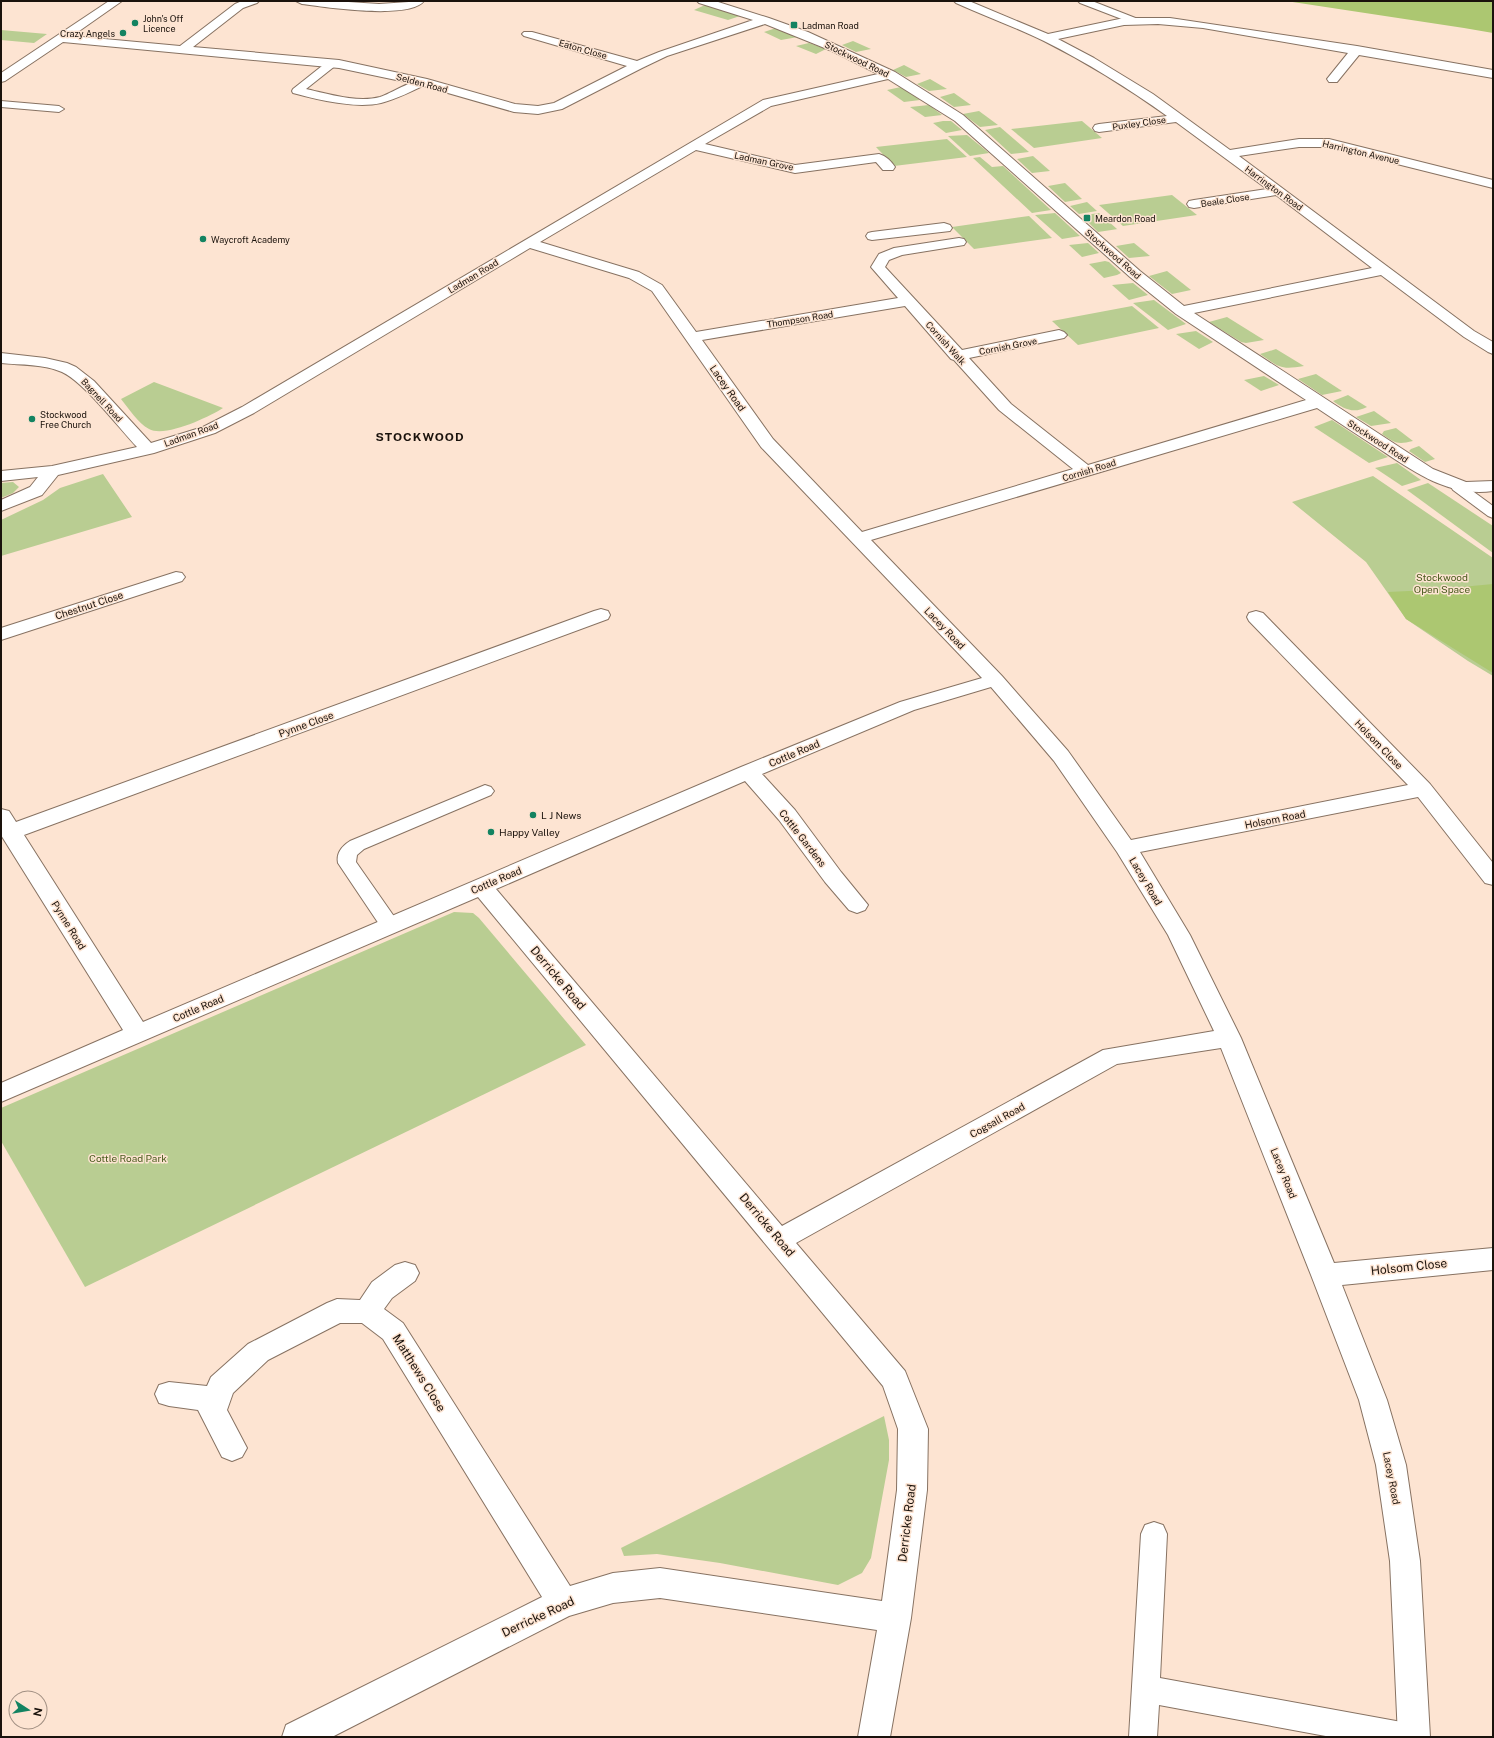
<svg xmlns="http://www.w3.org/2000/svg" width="1494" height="1738" font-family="'Public Sans',sans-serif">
  <rect width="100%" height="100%" fill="#fde4d2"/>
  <g fill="#b9cd92">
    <path d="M705,5L740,16L728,20L694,10Z"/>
    <path d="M776,28L798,37L781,40L764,32Z"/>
    <path d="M1,30L47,34L34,43L1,40Z"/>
    <path d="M853,41L871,49L856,52L842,45Z"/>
    <path d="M809,43L826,49L816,54L796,46Z"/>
    <path d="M904,65L921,74L906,77L893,70Z"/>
    <path d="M930,79L947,89L929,91L917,84Z"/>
    <path d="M901,87L920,100L904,102L887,90Z"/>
    <path d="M954,93L971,105L954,107L940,97Z"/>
    <path d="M929,105L942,115L925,117L910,107Z"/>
    <path d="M979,111L998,125L980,127L963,114Z"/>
    <path d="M943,121H951L962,130L946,133L933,123Z"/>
    <path d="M1082,121L1102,138L1034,148L1011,129Z"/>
    <path d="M1000,127L1029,152L1011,154L985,130Z"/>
    <path d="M967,135L989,153L970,156L948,136Z"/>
    <path d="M947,139L967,157L894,166L876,147Z"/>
    <path d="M1033,156L1050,171L1032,173L1017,159Z"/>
    <path d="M980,157L992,167L1003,166L1051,210L1032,213L973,158Z"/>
    <path d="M1065,183L1082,199L1065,202L1048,186Z"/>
    <path d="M1172,195L1197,215L1123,226L1099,205Z"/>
    <path d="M1087,202L1097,211L1079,214L1070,206Z"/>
    <path d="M1055,213L1080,236L1062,239L1035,215Z"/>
    <path d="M1099,213L1117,229H1118L1098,232L1086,220L1090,219L1085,215Z"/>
    <path d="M1029,216L1052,238L974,249L952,227Z"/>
    <path d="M1088,243L1099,253L1082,257L1069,245Z"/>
    <path d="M1134,243L1150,256L1129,258L1116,246Z"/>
    <path d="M1105,261L1109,262L1121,273L1117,275L1104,278L1089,264Z"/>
    <path d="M1167,271L1191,290L1172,294L1149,276Z"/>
    <path d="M1133,283L1148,295L1129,300L1112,285Z"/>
    <path d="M1154,300L1186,324L1168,330L1133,303Z"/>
    <path d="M1132,306L1159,328L1078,345L1052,321Z"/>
    <path d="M1227,317L1264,340L1246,343L1241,342L1209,322Z"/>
    <path d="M1196,331L1213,342L1199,349L1176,334Z"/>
    <path d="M1276,349L1304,366C1280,370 1279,367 1260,354Z"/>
    <path d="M1316,374L1342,391L1322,395L1298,379Z"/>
    <path d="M1264,376L1279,385L1261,391L1244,380Z"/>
    <path d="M154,382L223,408C209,417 165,438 149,429C138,423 129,409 121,399Z"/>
    <path d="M1348,395L1367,407C1353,414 1344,409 1333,401Z"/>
    <path d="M1374,411L1391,423L1371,426L1356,417Z"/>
    <path d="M1332,420L1388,457L1369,463L1314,427Z"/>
    <path d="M1396,428L1413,441C1397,445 1395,443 1382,434L1384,431Z"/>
    <path d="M1419,446L1435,459L1425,462L1409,451L1411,449Z"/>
    <path d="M1397,463L1421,480L1402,486L1375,468Z"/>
    <path d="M103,474L132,517L1,556V520L43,500L60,488Z"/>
    <path d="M1373,476L1493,558V676L1468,661L1406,619L1366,562L1292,502Z"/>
    <path d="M13,482L19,487L13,493L1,498V483Z"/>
    <path d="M1428,483L1493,526V553L1407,490Z"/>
    <path d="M454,912L473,913L479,918L586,1045L85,1287L1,1141V1108Z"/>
    <path d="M884,1416L889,1440V1460L871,1558L862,1573L838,1585L720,1563L657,1554L624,1556L621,1548Z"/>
  </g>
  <g fill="#acc771">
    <path d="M1286,1H1493V33L1464,28Z"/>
    <path d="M1493,584V673L1406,619L1388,592L1430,590Z"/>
  </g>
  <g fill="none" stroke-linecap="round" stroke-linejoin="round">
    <g stroke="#877262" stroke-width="2">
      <g id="lane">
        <path d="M1078,1H1092L1138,19L1140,21L1138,23H1132L1080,3Z"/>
        <path d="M331,61L336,64L335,66L306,89C329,94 357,103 380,97C392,93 416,77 427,80L428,82L427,84C412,91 397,99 381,103C356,109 319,100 293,93L292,91L293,89L327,62Z"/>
        <path d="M1,101L59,106L64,109L59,112L1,107Z"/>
        <path d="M944,223L950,225L952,228L950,231L872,240L868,239L866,236L868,233L872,232Z"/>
        <path d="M1458,483L1463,484L1493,506V518L1488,516L1453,490L1451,487L1453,484Z"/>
        <path d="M485,785L491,787L494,791L491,795L364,849L357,855L356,862L400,925L397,930L390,932L383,930L338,863C336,853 342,846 350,841Z"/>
        <path d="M1154,1522L1163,1525L1167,1534L1160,1678L1407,1723L1417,1727L1421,1737H1331L1159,1705L1157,1737H1129L1141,1534L1145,1525Z"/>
      </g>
    </g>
    <g stroke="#877262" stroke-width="2">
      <g id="street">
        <path d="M109,1H122L72,36L180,46L235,4L242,1H259L257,3L243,8L193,47L339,60L427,79L515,104L538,106L554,103L627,66L524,36L522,34L524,32H532L637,61L659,52L753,20L699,3L697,1H715L769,18L808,32L895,72L933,96L963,115L1140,271L1184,306L1372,268L1276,195L1194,208L1189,207L1187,204L1189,201L1194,200L1267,189L1176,122L1099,132L1095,131L1093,128L1095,125L1099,124L1167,116C1128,88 1086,62 1044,41C1015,27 985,16 956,3L954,1H969L1048,34L1124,18H1170L1357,46L1493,70V78L1359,55L1337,82H1329L1327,79L1348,53L1203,28L1158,24L1124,25L1058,39L1094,58L1153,94L1230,150L1299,139H1329L1493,180V188L1329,147H1299L1239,156L1474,331L1493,342V354L1488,352L1464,337L1381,275L1194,313L1433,469L1466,482L1493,481V491C1449,497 1416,473 1381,450C1359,436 1338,422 1317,408L871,540L1002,676L1068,751L1131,840L1408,785L1249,621L1247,617L1249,613L1256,611L1263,613L1430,784L1493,863V885L1485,883L1418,797L1140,852L1190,935L1241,1038L1334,1263L1493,1248V1270L1342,1285L1387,1400L1406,1465L1420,1561L1430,1737H1398L1390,1561L1376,1465L1359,1400L1311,1275L1221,1048L1117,1064L796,1243L905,1371L928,1429L927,1490L911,1618L890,1737H858L877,1630L660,1598L613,1603L569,1616L332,1737H282L286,1725L542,1597L383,1339L362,1323H340L268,1360L233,1393L227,1410L247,1448L242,1457L232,1461L222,1457L198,1410L169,1406L159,1403L155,1394L159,1385L169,1382L207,1386L211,1377L248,1344L327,1303L337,1299L360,1300L372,1282L395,1265L405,1262L415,1265L419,1273L415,1281L392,1298L384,1309L403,1323L570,1586L613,1573L660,1568L882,1601L897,1490L898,1429L883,1386L478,897L1,1102V1083L123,1030L1,835V809L9,811L16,822L594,611L601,609L608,611L610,615L608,619L24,835L143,1022L741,767L900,702L982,678L761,447L652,291L629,278L530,248L254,413L215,433L154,453L58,475L42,495L1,511V500L30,487L38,477L1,481V471L52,466L137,447C119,428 84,382 62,372C44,364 21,365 1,363V353L45,358L67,363L76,367L94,381L151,443L203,427L242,407L763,100L878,74L832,51L765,24L667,56L642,68L562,109L538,114L514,112L420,85L339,68L63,42L5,81L1,82V73ZM888,79L955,121L1130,277L1176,314L1306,400L1088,465L1011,404L969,358L1064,338L1067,335L1064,332L1059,330L962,350L885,267L889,260L902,255L964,245L966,242L964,239L959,238L894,248L879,254L871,267L898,298L696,332L662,285L639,272L540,242L696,150L795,173L876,162L883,170H893L895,167C891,161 886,156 879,154L795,165L705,144L771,106ZM905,306L951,359L954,360L999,410L1073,469L862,532L773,439L702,340ZM991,687L1054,761L1117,852L1168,935L1214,1031L1103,1050L782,1226L496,889L745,781L779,820L825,882L849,910L857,913L865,910L868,905L841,872L795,810L762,774L914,710Z"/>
        <path d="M296,1H333L379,4L424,1C409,20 325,7 302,4Z"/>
        <path d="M176,572L182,573L185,577L182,581L1,640V628Z"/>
      </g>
    </g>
    <use href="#lane" fill="#fff" fill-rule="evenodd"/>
    <use href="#street" fill="#fff" fill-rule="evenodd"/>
  </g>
  <g fill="#138361" stroke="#fde4d2" stroke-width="1.5">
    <circle cx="135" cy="23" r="4"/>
    <rect x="790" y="21" width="8" height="8" rx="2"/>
    <circle cx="123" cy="33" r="4"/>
    <rect x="1083" y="214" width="8" height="8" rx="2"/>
    <circle cx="203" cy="239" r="4"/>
    <circle cx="32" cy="419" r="4"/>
    <circle cx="533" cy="815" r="4"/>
    <circle cx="491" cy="832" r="4"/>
  </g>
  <g text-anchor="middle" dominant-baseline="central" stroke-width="3" stroke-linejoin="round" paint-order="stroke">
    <g font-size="9" fill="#1a120c" stroke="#fde4d2" text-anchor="start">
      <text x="143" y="18">John's Off<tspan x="143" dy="10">Licence</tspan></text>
      <text x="802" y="25">Ladman Road</text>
      <text x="115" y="33" text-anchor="end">Crazy Angels</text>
      <text x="1095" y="218">Meardon Road</text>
      <text x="211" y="239">Waycroft Academy</text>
      <text x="40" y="414">Stockwood<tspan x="40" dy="10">Free Church</tspan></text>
    </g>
    <g font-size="9" fill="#1a120c" stroke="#fde4d2">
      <text transform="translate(583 49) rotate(16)">Eaton Close</text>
      <text transform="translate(857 59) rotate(26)">Stockwood Road</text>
      <text transform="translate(422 83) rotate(15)">Selden Road</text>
      <text transform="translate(1139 123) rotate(-8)">Puxley Close</text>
      <text transform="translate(1361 152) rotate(13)">Harrington Avenue</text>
      <text transform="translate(764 161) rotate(12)">Ladman Grove</text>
      <text transform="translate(1274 188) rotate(36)">Harrington Road</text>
      <text transform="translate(1225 200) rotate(-9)">Beale Close</text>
      <text transform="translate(1113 254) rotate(41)">Stockwood Road</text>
      <text transform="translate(473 276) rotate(-31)">Ladman Road</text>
      <text transform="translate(800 319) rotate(-9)">Thompson Road</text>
      <text transform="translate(946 343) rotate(48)">Cornish Walk</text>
      <text transform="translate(1008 346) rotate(-11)">Cornish Grove</text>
      <text transform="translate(102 400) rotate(47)">Bagnell Road</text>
      <text transform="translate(191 434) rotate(-20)">Ladman Road</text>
      <text transform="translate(1378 441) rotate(33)">Stockwood Road</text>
      <text transform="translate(1089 470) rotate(-17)">Cornish Road</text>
    </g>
    <g font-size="10" fill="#1a120c" stroke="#fde4d2">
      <text transform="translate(728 388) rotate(55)">Lacey Road</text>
      <text transform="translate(89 605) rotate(-18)">Chestnut Close</text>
      <text transform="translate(945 628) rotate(46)">Lacey Road</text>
      <text transform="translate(306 724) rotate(-20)">Pynne Close</text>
      <text transform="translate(1379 744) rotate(46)">Holsom Close</text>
      <text transform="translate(794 753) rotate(-23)">Cottle Road</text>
      <text transform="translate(1275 819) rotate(-11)">Holsom Road</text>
      <text transform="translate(803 838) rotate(52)">Cottle Gardens</text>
      <text transform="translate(496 880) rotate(-23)">Cottle Road</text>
      <text transform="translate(1146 881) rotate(59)">Lacey Road</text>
      <text transform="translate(69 925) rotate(58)">Pynne Road</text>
      <text transform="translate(198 1008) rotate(-23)">Cottle Road</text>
      <text transform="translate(997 1120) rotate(-29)">Cogsall Road</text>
      <text transform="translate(1284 1173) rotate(68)">Lacey Road</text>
      <text transform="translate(1392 1478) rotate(79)">Lacey Road</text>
    </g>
    <g font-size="10" fill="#4a5b1e" stroke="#fde4d2">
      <text x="1442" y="577">Stockwood<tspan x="1442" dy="12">Open Space</tspan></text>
      <text x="128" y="1158">Cottle Road Park</text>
    </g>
    <g font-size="10" fill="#1a120c" stroke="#fde4d2" text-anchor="start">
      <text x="541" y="815">L J News</text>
      <text x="499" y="832">Happy Valley</text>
    </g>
    <g font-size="12" font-weight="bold" letter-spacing="1" fill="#1a120c" stroke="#fde4d2">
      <text x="420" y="437">STOCKWOOD</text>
    </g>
    <g font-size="12" fill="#1a120c" stroke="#fde4d2">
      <text transform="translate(558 978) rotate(50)">Derricke Road</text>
      <text transform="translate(767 1225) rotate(50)">Derricke Road</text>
      <text transform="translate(1409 1267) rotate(-6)">Holsom Close</text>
      <text transform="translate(419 1373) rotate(58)">Matthews Close</text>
      <text transform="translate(907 1523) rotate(-83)">Derricke Road</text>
      <text transform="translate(538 1617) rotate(-25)">Derricke Road</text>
    </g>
  </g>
  <rect width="1494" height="1738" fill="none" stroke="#1a120c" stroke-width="4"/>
  <g transform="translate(28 1710) rotate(102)"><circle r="19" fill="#fde4d2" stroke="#a29083"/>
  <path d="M0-3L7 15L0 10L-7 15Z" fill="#138361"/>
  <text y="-6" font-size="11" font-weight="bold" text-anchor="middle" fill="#1a120c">N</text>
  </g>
</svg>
